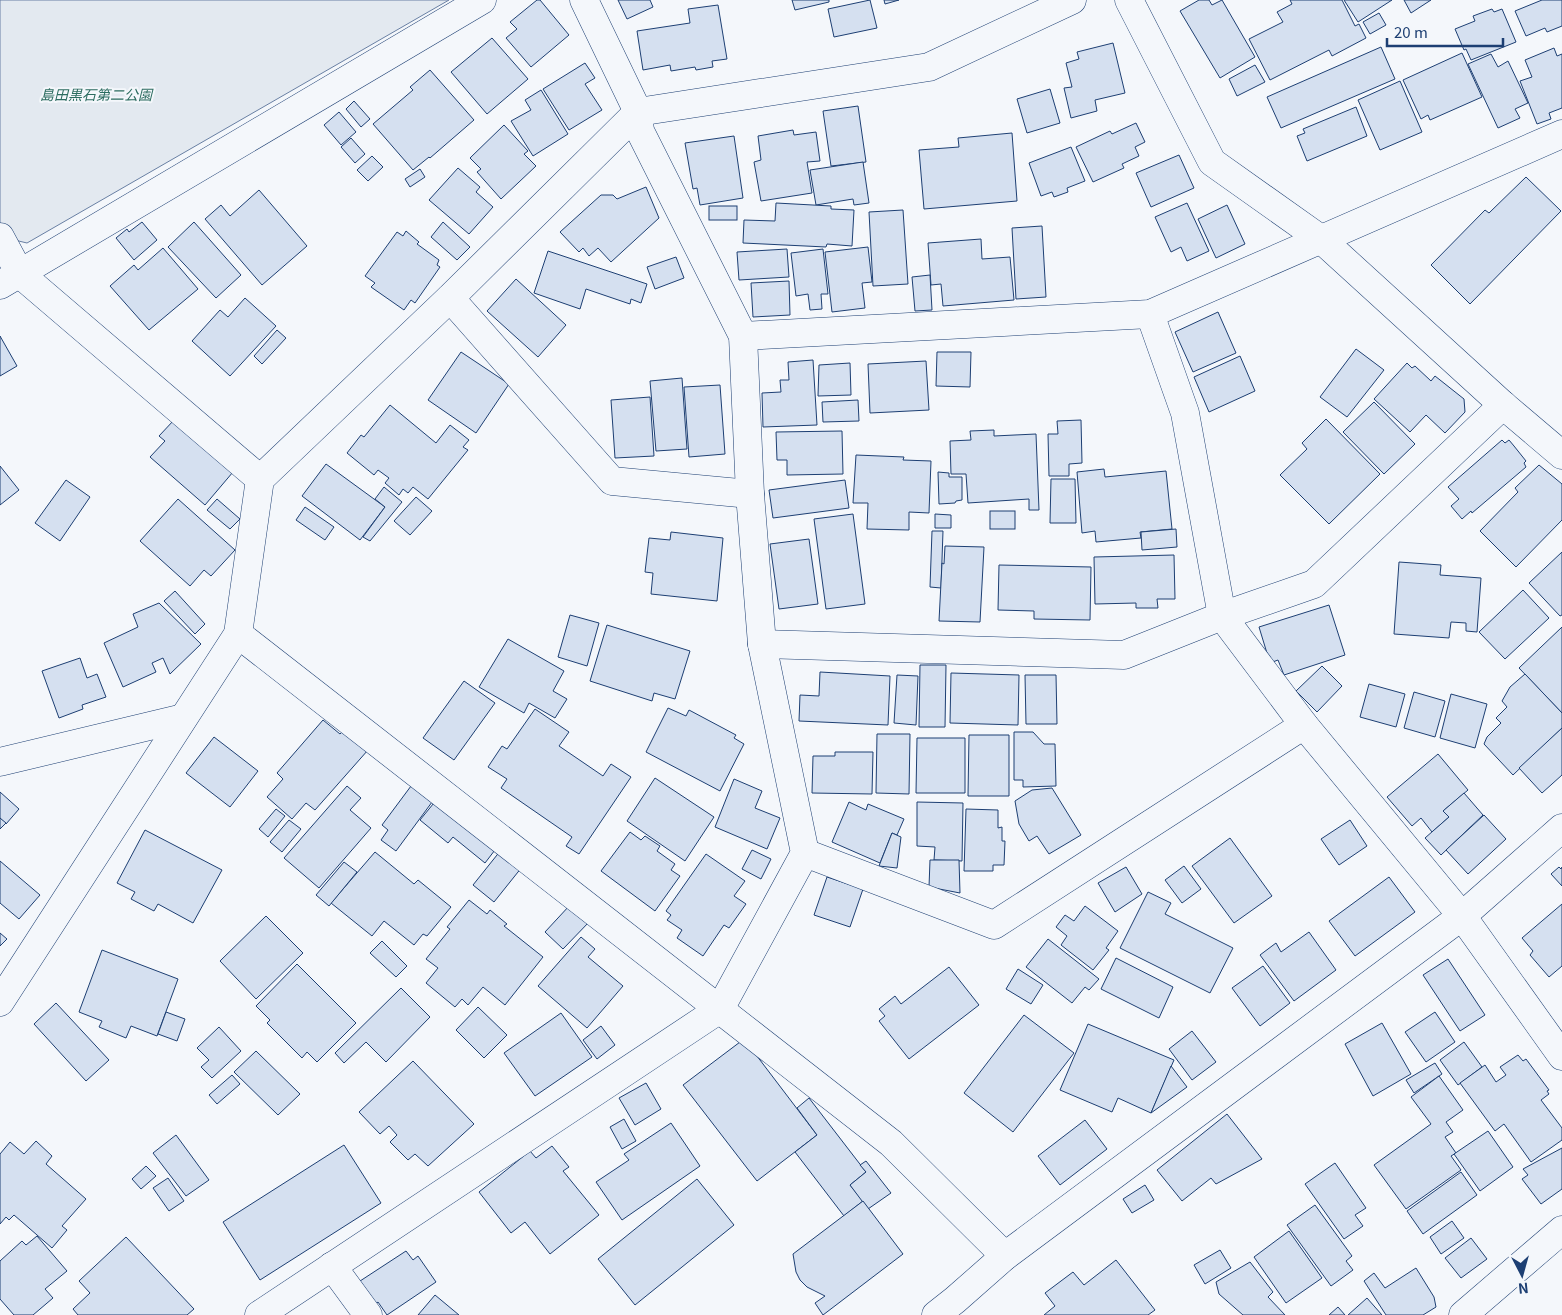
<svg xmlns="http://www.w3.org/2000/svg" width="1562" height="1315" font-family="Georgia,'Noto Sans JP',serif">
  <rect width="100%" height="100%" fill="#f4f7fb"/>
  <path fill="#e3e9f0" stroke="#687fa3" d="M0,0H449L27,243L6,238L0,226Z"/>
  <g fill="#d5e0f0" stroke="#1d3f73">
    <path d="M537,0H540L569,35L531,67L506,38L517,29L510,22Z"/>
    <path d="M618,0H650L653,7L627,19Z"/>
    <path d="M792,0H829V2L795,10Z"/>
    <path d="M870,0L877,28L834,37L828,9Z"/>
    <path d="M884,0H899L885,4Z"/>
    <path d="M1199,0H1209L1212,5L1222,0L1255,57L1220,78L1180,11Z"/>
    <path d="M1290,0H1342L1355,26L1359,24L1366,38L1332,56L1329,50L1270,80L1249,39L1283,22L1277,12L1292,4Z"/>
    <path d="M1344,0H1392L1358,22Z"/>
    <path d="M1404,0H1431L1411,13Z"/>
    <path d="M1542,0H1562V26L1547,32L1545,28L1526,36L1515,11Z"/>
    <path d="M718,5L727,59L712,61L713,67L696,70L695,67L671,71L670,65L643,70L637,31L690,23L688,9Z"/>
    <path d="M1492,9L1494,12L1502,9L1516,42L1471,60L1466,49L1464,50L1455,29L1475,21L1473,16Z"/>
    <path d="M1379,13L1386,25L1370,34L1363,22Z"/>
    <path d="M492,38L528,79L487,114L451,72Z"/>
    <path d="M1113,43L1125,93L1095,100L1097,111L1071,118L1064,88L1072,87L1066,63L1079,59L1077,52Z"/>
    <path d="M1381,47L1395,79L1281,128L1267,97Z"/>
    <path d="M1554,48L1557,56L1562,54V108L1549,113L1551,119L1537,124L1520,81L1532,77L1525,60Z"/>
    <path d="M1462,53L1482,97L1430,120L1428,115L1421,119L1403,80Z"/>
    <path d="M1491,54L1498,67L1508,61L1528,103L1515,109L1520,118L1498,128L1468,64Z"/>
    <path d="M585,63L595,78L585,84L602,110L569,130L543,89Z"/>
    <path d="M1255,65L1265,82L1237,96L1229,79Z"/>
    <path d="M430,70L474,120L430,158L429,157L413,170L373,124L413,90L410,87Z"/>
    <path d="M1400,81L1422,132L1380,150L1358,100Z"/>
    <path d="M1050,89L1060,123L1027,133L1017,99Z"/>
    <path d="M541,90L568,134L533,156L511,121L531,110L525,100Z"/>
    <path d="M354,101L370,119L361,127L346,109Z"/>
    <path d="M858,106L866,162L831,166L823,111Z"/>
    <path d="M1356,107L1367,136L1307,161L1297,136L1305,133L1303,129Z"/>
    <path d="M339,112L356,132L341,145L324,125Z"/>
    <path d="M1136,123L1145,142L1135,147L1139,156L1122,164L1124,168L1093,182L1076,147L1110,131L1112,134Z"/>
    <path d="M504,125L528,151L524,154L536,166L501,199L477,172L481,169L470,158Z"/>
    <path d="M793,130L794,135L816,132L820,161L807,162L812,193L761,201L754,162L761,160L758,136Z"/>
    <path d="M1012,133L1017,201L924,209L919,150L959,147L958,138Z"/>
    <path d="M734,136L743,198L700,205L697,188L693,189L685,143Z"/>
    <path d="M351,138L365,154L355,163L341,147Z"/>
    <path d="M1071,147L1085,181L1067,188L1068,192L1054,197L1052,192L1041,196L1029,163Z"/>
    <path d="M1179,155L1194,188L1151,207L1136,173Z"/>
    <path d="M372,156L383,167L368,181L357,170Z"/>
    <path d="M863,162L869,203L854,205L853,199L816,205L810,170Z"/>
    <path d="M458,168L480,187L476,192L493,207L469,234L429,200Z"/>
    <path d="M420,169L425,177L410,187L405,179Z"/>
    <path d="M1526,177L1561,211L1470,304L1431,265L1485,210L1489,213Z"/>
    <path d="M646,187L659,218L611,262L598,248L589,256L583,248L579,252L560,232L601,195H613L617,199Z"/>
    <path d="M259,190L307,246L262,285L205,219L221,205L230,216Z"/>
    <path d="M776,203L831,206V209L854,210L852,246L827,244L826,247L743,243L744,220L775,221Z"/>
    <path d="M1187,203L1209,251L1187,261L1181,247L1171,252L1155,217Z"/>
    <path d="M1227,205L1245,244L1216,258L1198,219Z"/>
    <rect x="709" y="206" width="28" height="14"/>
    <path d="M903,210L908,284L873,286L869,212Z"/>
    <path d="M142,222L157,240L134,260L116,238L127,229L129,232Z"/>
    <path d="M194,222L241,275L216,298L168,247Z"/>
    <path d="M443,222L470,247L457,260L431,237Z"/>
    <path d="M1042,226L1046,297L1016,299L1012,228Z"/>
    <path d="M406,231L419,242L417,244L439,260L437,265L440,267L415,303L411,300L404,310L371,287L375,283L365,276L397,232L403,236Z"/>
    <path d="M981,239L982,259L1010,257L1014,300L943,306L941,284L931,285L928,243Z"/>
    <path d="M868,247L872,282L862,283L865,308L832,312L825,252Z"/>
    <path d="M163,248L198,289L149,330L110,286L134,265L138,270Z"/>
    <path d="M787,249L789,277L739,280L737,252Z"/>
    <path d="M823,249L828,294H821L822,309L810,310L808,294L796,296L791,253Z"/>
    <path d="M548,251L647,284L641,303L631,299L630,304L586,289L580,309L534,293Z"/>
    <path d="M676,257L684,278L655,289L647,267Z"/>
    <path d="M930,275L932,310L915,311L912,277Z"/>
    <path d="M516,279L566,325L538,357L487,311Z"/>
    <path d="M789,281L790,315L753,317L751,283Z"/>
    <path d="M245,298L276,326L230,376L192,341L220,310L228,317Z"/>
    <path d="M1218,312L1236,353L1193,372L1175,332Z"/>
    <path d="M277,330L286,338L262,364L254,356Z"/>
    <path d="M0,336L17,366L0,376Z"/>
    <path d="M1356,349L1384,370L1347,417L1320,397Z"/>
    <path d="M461,352L509,384L476,433L428,400Z"/>
    <path d="M937,352H971L970,387L936,386Z"/>
    <path d="M1240,356L1255,391L1209,412L1194,377Z"/>
    <path d="M813,360L817,425L763,427L762,393L781,392L780,380H789L788,362Z"/>
    <path d="M926,361L929,410L870,413L868,364Z"/>
    <path d="M850,363L851,395L818,396L819,365Z"/>
    <path d="M1407,363L1412,368L1415,366L1431,381L1435,376L1464,399L1465,412L1445,433L1426,415L1410,432L1374,399Z"/>
    <path d="M682,378L687,449L656,451L650,381Z"/>
    <path d="M720,385L725,454L689,457L684,387Z"/>
    <path d="M650,397L654,456L615,458L611,400Z"/>
    <path d="M858,400L859,421L823,422L822,402Z"/>
    <path d="M1374,402L1415,444L1384,474L1343,432Z"/>
    <path d="M390,405L436,443L450,425L469,440L463,447L468,450L428,499L413,487L408,493L403,489L399,495L385,483L389,478L378,470L374,475L347,453L361,435L364,437Z"/>
    <path d="M1326,419L1380,474L1329,524L1280,475L1307,449L1302,443Z"/>
    <path d="M174,420L233,472L205,505L150,457L165,441L159,436Z"/>
    <path d="M1081,420L1082,463L1069,464V476H1049L1048,434H1058L1057,421Z"/>
    <path d="M994,430V436L1036,434L1039,510H1029V499L968,503L966,474H951L950,441L971,440L970,431Z"/>
    <path d="M842,431L843,474L787,475V460H777L776,432Z"/>
    <path d="M1502,440L1505,443L1509,440L1514,446L1526,461L1524,463L1526,467L1472,513L1471,511L1462,519L1451,506L1459,499L1448,487Z"/>
    <path d="M856,455L904,457L903,460L931,461L929,513L909,512V530L867,529L868,503H853Z"/>
    <path d="M326,464L385,507L360,540L302,496Z"/>
    <path d="M1539,465L1562,484V520L1516,567L1480,531L1518,492L1515,488Z"/>
    <path d="M0,466L19,490L0,505Z"/>
    <path d="M1104,469L1105,477L1166,471L1172,529L1140,532L1141,538L1096,542L1095,531L1082,533L1077,472Z"/>
    <path d="M938,472L949,473V477H962V500L956,501L955,503L939,504Z"/>
    <path d="M1051,479H1075L1076,523H1050Z"/>
    <path d="M66,480L90,497L60,541L35,523Z"/>
    <path d="M845,480L849,508L773,518L769,490Z"/>
    <path d="M384,487L402,502L370,541L363,537L385,507L375,499Z"/>
    <path d="M416,497L432,511L410,535L394,521Z"/>
    <path d="M178,499L235,550L211,576L204,570L190,586L140,541Z"/>
    <path d="M217,499L240,519L230,529L207,510Z"/>
    <path d="M305,507L334,527L325,540L296,520Z"/>
    <rect x="990" y="511" width="25" height="18"/>
    <path d="M853,514L865,604L826,609L814,519Z"/>
    <path d="M935,514L951,515V528H935Z"/>
    <path d="M1176,529L1177,547L1142,550L1141,532Z"/>
    <path d="M932,531H943L941,588L930,587Z"/>
    <path d="M671,532L723,538L717,601L651,594L653,573L645,572L649,538L670,540Z"/>
    <path d="M809,539L818,604L779,609L770,544Z"/>
    <path d="M945,546L984,547L980,622L939,621L942,563L944,564Z"/>
    <path d="M1562,552V615L1560,616L1529,583Z"/>
    <path d="M1174,555L1175,599H1157L1158,608H1136V603L1095,604L1094,557Z"/>
    <path d="M1399,562L1441,565L1440,575L1481,578L1477,632L1466,631V623L1451,622L1449,638L1394,634Z"/>
    <path d="M999,565L1091,567L1090,620L1034,619V611L998,610Z"/>
    <path d="M1523,590L1549,618L1505,659L1479,632Z"/>
    <path d="M175,591L205,624L195,634L164,601Z"/>
    <path d="M159,603L201,644L170,674L163,658L152,663L156,672L123,687L104,643L138,627L133,614Z"/>
    <path d="M1329,605L1345,655L1284,675L1278,660L1270,663L1259,627Z"/>
    <path d="M570,615L599,623L587,666L558,657Z"/>
    <path d="M607,625L690,651L675,699L654,693L652,701L590,681Z"/>
    <path d="M1562,627V713L1519,668Z"/>
    <path d="M508,639L564,671L553,691L567,699L555,718L529,703L524,713L479,687Z"/>
    <path d="M80,658L87,678L97,674L106,697L82,705L83,709L59,718L42,671Z"/>
    <path d="M920,665H946L945,727H919Z"/>
    <path d="M1322,666L1342,686L1317,712L1296,691Z"/>
    <path d="M820,672L890,676L888,725L799,721L800,695L819,696Z"/>
    <path d="M951,673L1019,675L1018,725L950,723Z"/>
    <path d="M1525,674L1562,713V728L1513,775L1484,744L1487,737L1501,723L1496,718L1507,707L1502,701L1510,687Z"/>
    <path d="M897,675L918,676L916,725L894,723Z"/>
    <path d="M1025,675H1056L1057,724H1026Z"/>
    <path d="M464,681L495,703L454,760L423,738Z"/>
    <path d="M1369,684L1405,694L1396,727L1360,717Z"/>
    <path d="M1414,692L1445,701L1435,737L1404,728Z"/>
    <path d="M1451,694L1487,704L1475,748L1440,738Z"/>
    <path d="M668,708L686,716L689,710L736,735L734,738L744,744L720,791L646,752Z"/>
    <path d="M535,709L569,732L559,746L603,776L611,764L631,777L579,854L566,846L572,837L501,788L507,779L488,767L502,746L507,749Z"/>
    <path d="M323,720L340,734L345,729L368,750L315,810L306,803L292,819L267,797L283,779L277,773Z"/>
    <path d="M1562,728V775L1542,793L1519,768Z"/>
    <path d="M1014,732H1033L1044,744H1055L1056,786L1023,787V780H1014Z"/>
    <path d="M877,734H910L909,794L876,793Z"/>
    <path d="M969,735H1009V796H968Z"/>
    <path d="M214,737L258,771L230,807L186,773Z"/>
    <path d="M917,738H965V793H916Z"/>
    <path d="M835,752H873L872,794L812,793L813,756H835Z"/>
    <path d="M1438,754L1468,790L1443,811L1449,817L1432,832L1421,818L1412,826L1387,797Z"/>
    <path d="M655,778L714,817L685,861L627,821Z"/>
    <path d="M734,779L762,791L755,808L780,818L767,849L715,827Z"/>
    <path d="M414,782L435,798L396,851L381,840L388,830L382,825Z"/>
    <path d="M347,786L361,798L350,810L371,828L319,888L284,858Z"/>
    <path d="M1052,788L1081,835L1049,854L1037,836L1029,841L1019,824L1015,801L1032,790Z"/>
    <path d="M0,792L19,809L6,824L0,818Z"/>
    <path d="M1464,793L1483,815L1441,855L1425,838L1449,817L1443,811Z"/>
    <path d="M438,798L498,846L485,863L453,837L448,843L420,820Z"/>
    <path d="M849,802L866,810L868,804L904,819L897,835L892,833L880,863L832,842Z"/>
    <path d="M917,802L963,803L962,861L934,860L935,847L917,846Z"/>
    <path d="M276,809L285,816L268,837L259,829Z"/>
    <path d="M966,809L998,810V828L1002,827V841H1005L1004,865H993V871H964Z"/>
    <path d="M1484,815L1506,839L1468,874L1446,850Z"/>
    <path d="M0,818L6,823L0,829Z"/>
    <path d="M289,820L301,829L282,852L270,842Z"/>
    <path d="M1350,820L1367,846L1339,865L1321,839Z"/>
    <path d="M145,830L222,870L193,923L158,904L154,911L131,899L135,892L117,883Z"/>
    <path d="M630,832L641,840L645,836L660,846L657,851L675,864L671,870L680,876L655,911L601,871Z"/>
    <path d="M892,833L901,837L897,868L879,866Z"/>
    <path d="M1230,838L1272,896L1234,923L1192,866Z"/>
    <path d="M501,850L522,867L494,902L473,885Z"/>
    <path d="M752,850L771,859L761,879L742,869Z"/>
    <path d="M375,852L414,884L418,880L451,907L427,936L423,934L414,945L384,921L372,936L331,903Z"/>
    <path d="M706,854L745,881L734,896L746,904L729,928L724,925L703,956L677,938L682,930L667,920L671,915L666,911Z"/>
    <path d="M930,860H959L960,893L929,887Z"/>
    <path d="M0,861L40,895L19,919L0,903Z"/>
    <path d="M344,862L357,872L329,906L316,895Z"/>
    <path d="M1184,866L1201,889L1182,903L1165,880Z"/>
    <path d="M1126,867L1142,894L1115,912L1098,883Z"/>
    <path d="M1559,867L1561,869L1562,867V886L1551,874Z"/>
    <path d="M827,877L863,889L850,927L814,915Z"/>
    <path d="M1389,877L1415,912L1355,956L1329,921Z"/>
    <path d="M1148,892L1171,903L1165,914L1233,948L1210,993L1120,948Z"/>
    <path d="M469,900L487,914L490,910L507,924L504,926L543,957L505,1005L483,987L468,1005L462,999L455,1007L426,983L438,968L426,959L450,929L447,927Z"/>
    <path d="M1562,904V966L1549,977L1530,955L1533,951L1522,938Z"/>
    <path d="M570,905L590,921L563,949L545,932Z"/>
    <path d="M1085,906L1118,931L1106,948L1109,950L1093,970L1061,945L1067,936L1056,927L1065,915L1074,921Z"/>
    <path d="M266,916L303,953L256,999L220,961Z"/>
    <path d="M1309,932L1336,970L1294,1001L1260,955L1276,943L1281,952Z"/>
    <path d="M0,933L7,939L0,946Z"/>
    <path d="M581,937L595,949L588,957L623,986L587,1028L538,986Z"/>
    <path d="M1048,939L1099,979L1089,990L1085,987L1072,1003L1026,967Z"/>
    <path d="M382,941L407,966L396,977L370,953Z"/>
    <path d="M102,950L178,979L157,1036L131,1026L126,1038L99,1027L102,1021L79,1012Z"/>
    <path d="M1116,958L1173,987L1159,1018L1101,989Z"/>
    <path d="M1448,959L1485,1015L1460,1031L1423,975Z"/>
    <path d="M297,964L356,1023L317,1062L307,1052L302,1058L267,1023L270,1020L256,1006Z"/>
    <path d="M1263,966L1290,1003L1260,1026L1232,988Z"/>
    <path d="M949,967L979,1005L909,1059L879,1021L885,1016L879,1009L895,996L901,1004Z"/>
    <path d="M1018,969L1043,985L1031,1004L1006,989Z"/>
    <path d="M401,988L430,1017L386,1062L366,1042L344,1063L335,1053Z"/>
    <path d="M56,1003L109,1060L86,1081L34,1024Z"/>
    <path d="M478,1007L507,1035L484,1058L456,1030Z"/>
    <path d="M166,1012L185,1019L177,1041L158,1034Z"/>
    <path d="M1435,1012L1455,1042L1426,1062L1405,1032Z"/>
    <path d="M561,1013L592,1057L535,1096L504,1053Z"/>
    <path d="M1024,1015L1074,1053L1013,1132L964,1093Z"/>
    <path d="M1382,1023L1411,1074L1373,1096L1345,1044Z"/>
    <path d="M1088,1024L1174,1060L1151,1113L1118,1098L1112,1112L1060,1090Z"/>
    <path d="M601,1026L615,1045L597,1059L583,1040Z"/>
    <path d="M219,1027L241,1051L212,1078L201,1067L209,1060L197,1048Z"/>
    <path d="M1192,1031L1216,1062L1192,1080L1169,1049Z"/>
    <path d="M744,1039L817,1135L757,1181L683,1085Z"/>
    <path d="M1464,1042L1482,1067L1458,1085L1440,1060Z"/>
    <path d="M256,1051L300,1094L278,1115L234,1072Z"/>
    <path d="M1518,1055L1523,1061L1526,1059L1549,1090L1547,1091L1549,1094L1541,1100L1562,1128V1140L1531,1162L1504,1124L1495,1131L1460,1083L1485,1065L1496,1082L1506,1075L1500,1067Z"/>
    <path d="M413,1061L474,1124L428,1166L415,1154L408,1160L390,1142L397,1135L389,1126L380,1134L359,1112Z"/>
    <path d="M1435,1063L1442,1074L1414,1093L1406,1080Z"/>
    <path d="M1171,1066L1187,1087L1151,1113Z"/>
    <path d="M232,1075L240,1084L217,1104L209,1095Z"/>
    <path d="M1439,1076L1463,1110L1446,1122L1453,1132L1445,1137L1456,1153L1451,1156L1461,1170L1406,1209L1374,1165L1431,1124L1411,1097Z"/>
    <path d="M646,1083L661,1109L635,1125L619,1098Z"/>
    <path d="M809,1098L866,1172L850,1185L863,1201L844,1216L795,1152L817,1135L797,1108Z"/>
    <path d="M1227,1114L1262,1159L1216,1184L1211,1178L1182,1201L1157,1170Z"/>
    <path d="M624,1119L636,1141L622,1149L610,1127Z"/>
    <path d="M1085,1120L1107,1149L1060,1185L1038,1156Z"/>
    <path d="M671,1123L700,1166L622,1220L596,1182L629,1160L624,1154Z"/>
    <path d="M1488,1131L1513,1167L1480,1191L1454,1154Z"/>
    <path d="M176,1135L209,1180L186,1196L153,1153Z"/>
    <path d="M36,1141L52,1156L46,1164L86,1199L62,1226L67,1230L52,1248L14,1215L9,1220L6,1217L0,1224V1154L10,1142L24,1154Z"/>
    <path d="M344,1145L381,1203L260,1280L223,1222Z"/>
    <path d="M552,1146L569,1167L563,1171L599,1215L550,1254L525,1222L511,1233L479,1192L530,1151L536,1158Z"/>
    <path d="M1562,1148V1189L1541,1204L1522,1179L1528,1175L1523,1169Z"/>
    <path d="M866,1161L891,1193L868,1209L850,1185L866,1172L860,1165Z"/>
    <path d="M1335,1163L1366,1208L1355,1215L1363,1226L1344,1239L1305,1184Z"/>
    <path d="M146,1166L156,1176L141,1189L132,1179Z"/>
    <path d="M1461,1172L1477,1195L1423,1234L1407,1211Z"/>
    <path d="M168,1178L184,1201L169,1211L153,1188Z"/>
    <path d="M697,1179L734,1225L635,1305L598,1259Z"/>
    <path d="M1145,1185L1154,1200L1132,1213L1123,1199Z"/>
    <path d="M863,1201L903,1254L823,1315L815,1303L825,1296L807,1287L800,1280L796,1272L793,1254Z"/>
    <path d="M1315,1205L1352,1256L1346,1261L1353,1270L1331,1286L1287,1225Z"/>
    <path d="M1452,1221L1464,1238L1441,1254L1430,1237Z"/>
    <path d="M1289,1231L1322,1278L1286,1303L1254,1257Z"/>
    <path d="M37,1236L67,1271L45,1289L53,1298L33,1315H14L0,1299V1261L22,1241L26,1245Z"/>
    <path d="M126,1237L194,1309L187,1315H78L73,1309L90,1293L79,1281Z"/>
    <path d="M1471,1238L1487,1259L1461,1278L1445,1258Z"/>
    <path d="M1220,1250L1231,1268L1205,1284L1194,1265Z"/>
    <path d="M406,1251L413,1260L418,1256L436,1282L387,1315L378,1302L373,1306L357,1283Z"/>
    <path d="M1116,1260L1155,1310L1148,1315H1044L1055,1306L1045,1293L1073,1272L1084,1285Z"/>
    <path d="M1250,1262L1273,1292L1268,1297L1285,1315H1243L1219,1294L1216,1282Z"/>
    <path d="M1416,1268L1434,1297L1436,1307L1423,1315H1386L1364,1281L1374,1273L1385,1288Z"/>
    <path d="M435,1295L459,1315H418Z"/>
    <path d="M1367,1298L1382,1315H1348Z"/>
    <path d="M1338,1307L1345,1315H1329Z"/>
  </g>
  <g fill="none" stroke-linecap="round" stroke-linejoin="round">
    <g stroke="#1d3f73" stroke-width="29">
      <g id="minor">
        <path d="M1129,0L1212,162L1322,240L1503,405L1562,455"/>
        <path d="M0,237L20,274L260,479"/>
        <path d="M0,285L482,0"/>
        <path d="M450,298L612,481L750,494"/>
        <path d="M1150,314L1185,413L1222,616L1304,725L1462,916L1562,1056"/>
        <path d="M743,336L1150,314L1562,134"/>
        <path d="M238,634L891,1143L1005,1256"/>
        <path d="M762,644L1124,655L1222,616L1314,584L1503,405"/>
        <path d="M0,762L183,718"/>
        <path d="M805,853L994,925L1304,725"/>
        <path d="M0,1002L238,634L260,479L450,298L638,112L929,67L1072,0"/>
        <path d="M332,1266L368,1315"/>
        <path d="M259,1315L720,1009L805,853L762,644L750,494L743,336L640,131L638,112L584,0"/>
        <path d="M936,1315L955,1300L1005,1256L1462,916L1562,828"/>
        <path d="M1463,1315L1562,1230"/>
      </g>
    </g>
    <use href="#minor" stroke="#f4f7fb" stroke-width="28"/>
  </g>
  <g text-anchor="middle" dominant-baseline="central" stroke-width="4" stroke-linejoin="round" paint-order="stroke">
    <g font-size="14" font-style="italic" fill="#2c6c60" stroke="#f4f7fb">
      <text x="96" y="94">島田黒石第二公園</text>
    </g>
  </g>
  <g transform="translate(1522 1275) rotate(174)" stroke="#f4f7fb" stroke-width="4" paint-order="stroke">
  <path d="M0-4L9 19L0 12L-9 19Z" fill="#1d3f73"/>
  <text y="-8" font-size="14" font-weight="bold" text-anchor="middle" fill="#1d3f73">N</text>
  </g>
  <path d="M1387 38v8h116v-8" fill="none" stroke="#1d3f73" stroke-width="2.5"/>
  <text x="1394" y="38" font-size="15" fill="#1d3f73" stroke="#f4f7fb" stroke-width="4" paint-order="stroke">20 m</text>
</svg>
